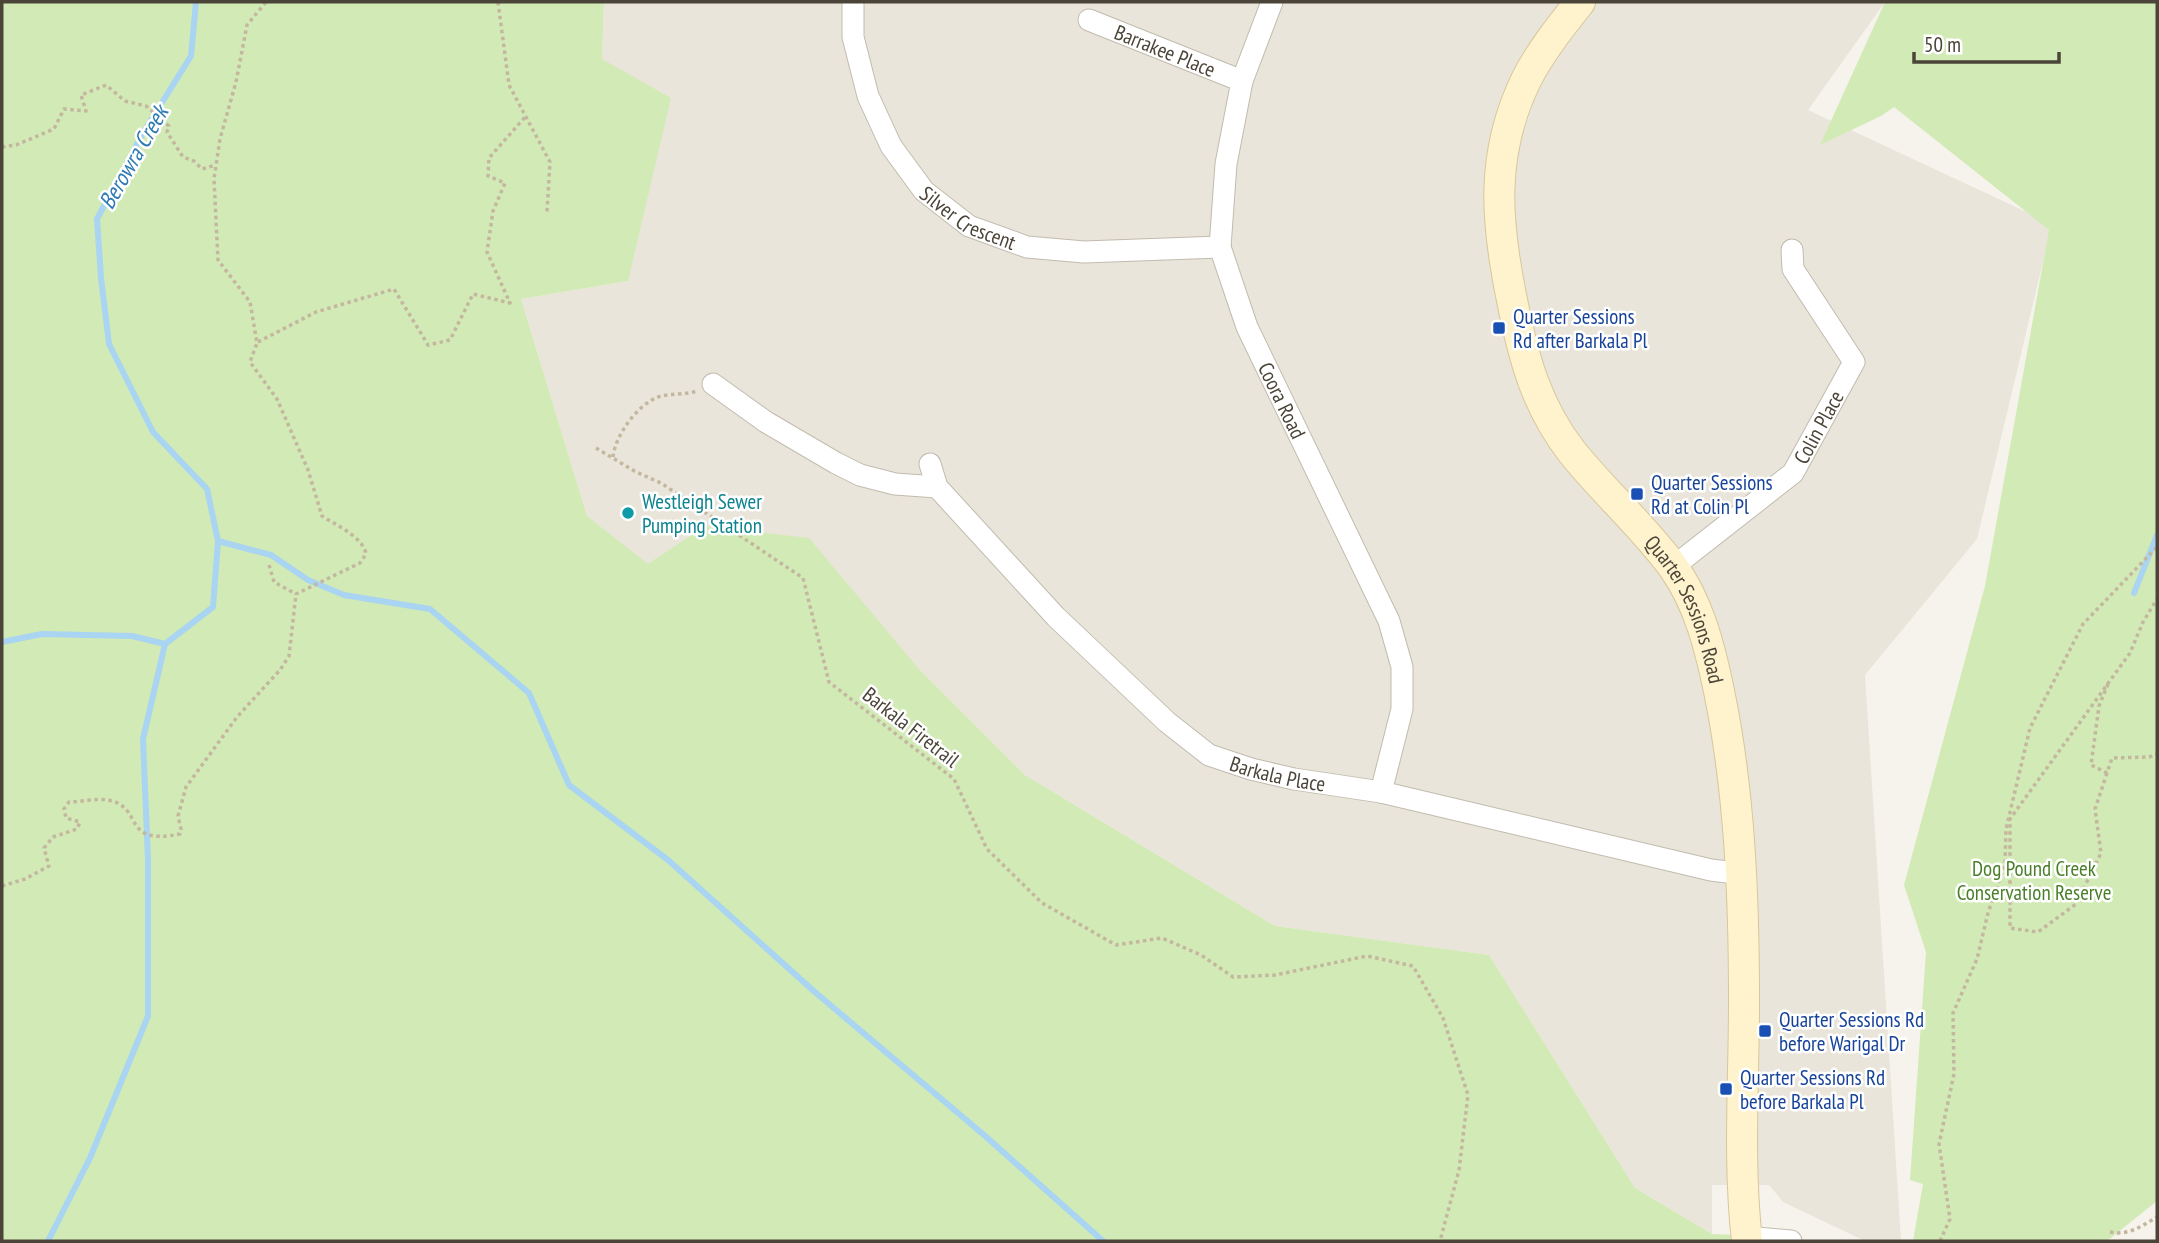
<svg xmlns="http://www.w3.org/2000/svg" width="2159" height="1243" font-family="'PT Sans Narrow',sans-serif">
  <rect width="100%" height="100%" fill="#f6f3ec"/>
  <path fill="#eae5da" d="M604,2H1885L1808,110L2052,224L1977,539L1865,675L1901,1241H1865L1783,1202L1769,1185H1712V1234L1635,1188L1489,955L1275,926L1025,775L919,669L705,526L648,565L587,516L521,299L628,281L602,59Z"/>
  <g fill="#d2eab5">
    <path d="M2,2H604L602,59L671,98L628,281L521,299L587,516L648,564L705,526L809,538L919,669L1025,775L1275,926L1489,955L1635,1188L1712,1234L1735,1235L1758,1226L1805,1241H2Z"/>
    <path d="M1885,2H2157V1201L2107,1241H1913L1923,1184L1910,1180L1926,952L1904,885L1985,586L2049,230L1894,107L1881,116L1820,145Z"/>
  </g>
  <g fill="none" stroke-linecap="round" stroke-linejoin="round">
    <g stroke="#a9d4f2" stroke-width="6">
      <path d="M218,541L271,555L308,580L344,595L430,609L529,693L569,785L668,860L816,993L984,1135L1103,1241"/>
      <path d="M2134,593L2157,535"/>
      <path d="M2,642L42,634L132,636L165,644L213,607L218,541L207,489L153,432L109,344L101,278L97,219L143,133L191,56L196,2"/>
      <path d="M48,1241L90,1158L148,1016V860L143,739L165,644"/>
    </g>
    <g stroke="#c2bbae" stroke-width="23">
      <g id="minor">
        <path id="s1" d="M853,2V37L868,96L891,146L924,191L969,226L1027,247L1084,252L1220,247"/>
        <path id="s2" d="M1272,2L1242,81L1226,164L1220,247L1247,327L1389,621L1402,667V709L1381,792"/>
        <path id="s3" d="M1089,20L1242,81"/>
        <path d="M713,384L766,422L836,463L860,475L895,484L937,487"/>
        <path id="s4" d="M930,464L937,487L1056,617L1167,722L1209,755L1251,769L1294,779L1381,792L1711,870L1743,874"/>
        <path id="s5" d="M1673,567L1793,473L1854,362L1793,269L1792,250"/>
        <path d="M1746,1237L1791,1241"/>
      </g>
    </g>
    <g stroke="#d6c79b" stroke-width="32">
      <g id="secondary">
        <path id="s6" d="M1580,2C1561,26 1541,51 1527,78C1489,155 1496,224 1513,305C1524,360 1537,407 1572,452C1604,492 1643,526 1673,567C1699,603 1710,648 1719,691C1740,793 1744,898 1744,1002C1744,1082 1738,1162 1747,1241"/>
      </g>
    </g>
    <g stroke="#c4b79f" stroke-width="3.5" stroke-dasharray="3.5 3.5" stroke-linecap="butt">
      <path d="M498,2L509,85L550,162L547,212"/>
      <path d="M2,147L16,145L54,129L64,109L86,111L81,95L106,85L125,101L146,106L169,126L167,132L183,157L194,161L202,169L216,165"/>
      <path d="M258,342L316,312L394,289L428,345L450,340L473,294L510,303L487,252L493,211L505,183L488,176L489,158L526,116"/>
      <path d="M596,448L636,472L661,483L803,578L829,682L954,779L987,849L1042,903L1116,945L1162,938L1201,955L1233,977L1275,975L1367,956L1413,966L1443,1018L1468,1095L1459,1170L1440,1241"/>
      <path d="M613,457C615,436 637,405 658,397C670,393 685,395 697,391"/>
      <path d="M269,565L274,582L296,594"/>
      <path d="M2108,684L2099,706L2091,765L2107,773L2112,758L2149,757L2157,754"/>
      <path d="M2107,773L2095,809L2101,853L2076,904L2038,932L2010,928V819L2130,653L2143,622L2157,599"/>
      <path d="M2,886L25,879L49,866L44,848L53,837L77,829L80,822L66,818L64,809L69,802C81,802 96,798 108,800C145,807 120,846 180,834L181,829L178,816L186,787L237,717L280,670L289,656L296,594L360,563L366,554C363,537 336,525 322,516L308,470L277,399L250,362L257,343L250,302L218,260L214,179L220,139L236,82L247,25L266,2"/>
      <path d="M2110,1232C2128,1236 2142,1226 2157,1217"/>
      <path d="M1940,1241L1950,1219L1939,1144L1954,1074L1953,1013L1977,959L1988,913L2005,863L2006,829L2030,728L2083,624L2157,547"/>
    </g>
    <use href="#minor" stroke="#fff" stroke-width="21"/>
    <use href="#secondary" stroke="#fff3cd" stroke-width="30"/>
  </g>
  <g fill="#1a4fb4" stroke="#fff" stroke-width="2.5">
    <rect x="1492" y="321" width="14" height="14" rx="3.5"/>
    <rect x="1630" y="487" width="14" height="14" rx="3.5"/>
    <rect x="1758" y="1024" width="14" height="14" rx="3.5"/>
    <rect x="1719" y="1082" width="14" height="14" rx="3.5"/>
  </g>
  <circle fill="#0f9aa8" stroke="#fff" stroke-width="2.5" cx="628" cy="513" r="7"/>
  <g text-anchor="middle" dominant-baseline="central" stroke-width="5" stroke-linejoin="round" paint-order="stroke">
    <g font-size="21" fill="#4b4439" stroke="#fff">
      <text stroke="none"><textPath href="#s3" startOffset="82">Barrakee Place</textPath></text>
      <text stroke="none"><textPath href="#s1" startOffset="259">Silver Crescent</textPath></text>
      <text stroke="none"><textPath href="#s2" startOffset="418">Coora Road</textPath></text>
      <text stroke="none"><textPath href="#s5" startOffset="205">Colin Place</textPath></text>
      <text stroke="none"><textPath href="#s6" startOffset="682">Quarter Sessions Road</textPath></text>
      <text transform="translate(911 727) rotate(38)">Barkala Firetrail</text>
      <text stroke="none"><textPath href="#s4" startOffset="478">Barkala Place</textPath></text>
    </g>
    <g font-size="21" fill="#164399" stroke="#fff" text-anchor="start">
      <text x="1513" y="316">Quarter Sessions<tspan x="1513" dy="24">Rd after Barkala Pl</tspan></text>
      <text x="1651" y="482">Quarter Sessions<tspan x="1651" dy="24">Rd at Colin Pl</tspan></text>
      <text x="1779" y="1019">Quarter Sessions Rd<tspan x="1779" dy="24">before Warigal Dr</tspan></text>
      <text x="1740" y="1077">Quarter Sessions Rd<tspan x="1740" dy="24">before Barkala Pl</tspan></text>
    </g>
    <g font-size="21" fill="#0d838f" stroke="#fff" text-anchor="start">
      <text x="642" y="501">Westleigh Sewer<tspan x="642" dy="24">Pumping Station</tspan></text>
    </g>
    <g font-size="21" fill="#4a7f2a" stroke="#fff">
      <text x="2034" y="868">Dog Pound Creek<tspan x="2034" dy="24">Conservation Reserve</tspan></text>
    </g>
    <g font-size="23" font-style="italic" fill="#2e7ab2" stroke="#fff">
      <text transform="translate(133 157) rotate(-60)">Berowra Creek</text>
    </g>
  </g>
  <rect width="2159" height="1243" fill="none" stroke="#4b4439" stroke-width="7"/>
  <path d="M1914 52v10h145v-10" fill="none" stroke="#4b4439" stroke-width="3.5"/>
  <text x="1924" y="52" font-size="21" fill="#4b4439" stroke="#ffffff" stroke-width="5" paint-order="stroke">50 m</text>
</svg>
